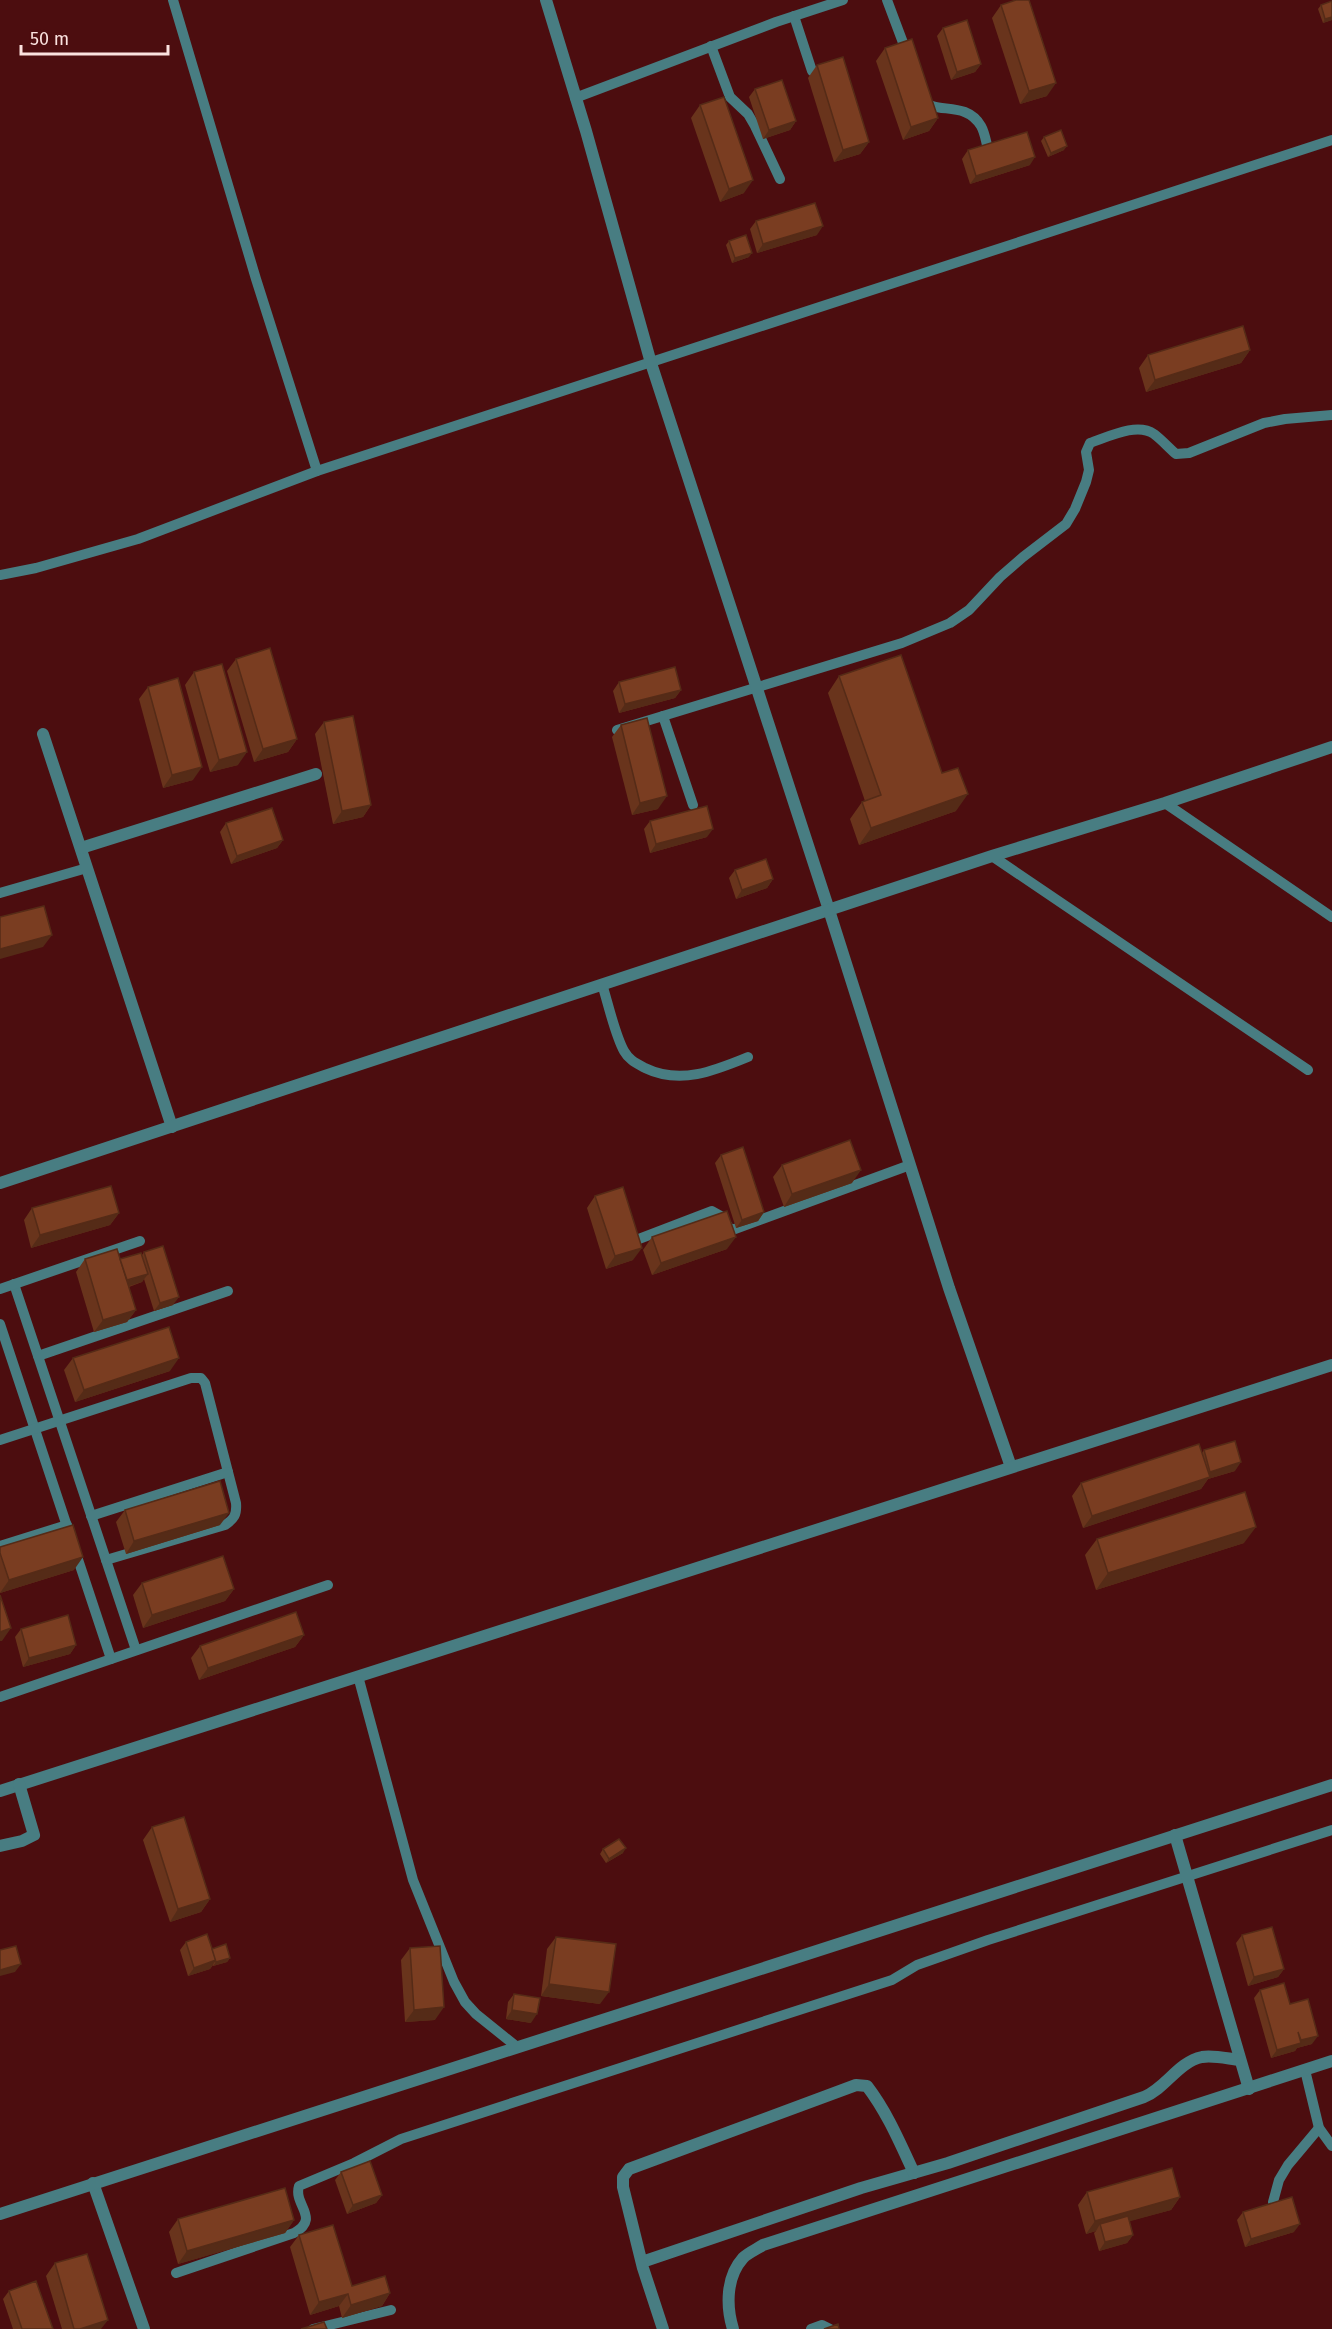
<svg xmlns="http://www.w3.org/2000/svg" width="1332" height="2329" font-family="'Fira Sans',sans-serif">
  <rect width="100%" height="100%" fill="#4c0d0f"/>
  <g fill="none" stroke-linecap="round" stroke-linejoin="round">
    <g stroke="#487d82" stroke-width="10">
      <path d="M173,0L256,279L317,471"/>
      <path d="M887,0L908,56"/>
      <path d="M794,16L812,71"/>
      <path d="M711,46L730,97L748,114L755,126L780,179"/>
      <path d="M575,98L776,22L843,0"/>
      <path d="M924,99C933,116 965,99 981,126C985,133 986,142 988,149"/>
      <path d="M0,575L36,568L138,539L317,471L1332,140"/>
      <path d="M663,716L693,805"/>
      <path d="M617,730L902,643L950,623L969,610L1000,577L1023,557L1066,524L1075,509L1086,482L1089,470L1086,452L1090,443C1108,437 1137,422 1154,434C1162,440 1169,448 1176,454L1189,453L1264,423L1285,419L1332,415"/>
      <path d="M1165,803L1332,917"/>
      <path d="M992,856L1308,1070"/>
      <path d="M0,893L87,868"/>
      <path d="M602,984C608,1003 615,1035 624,1051C629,1060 636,1063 645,1068C680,1085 714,1071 748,1057"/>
      <path d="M631,1242L712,1211L721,1216L730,1229H735L910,1165"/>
      <path d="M14,1284L136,1650"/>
      <path d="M0,1289L140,1241"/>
      <path d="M0,1324L111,1659"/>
      <path d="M38,1356L228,1291"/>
      <path d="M0,1440L191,1378H201L205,1383L236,1503C237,1515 234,1519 225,1525L106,1560"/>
      <path d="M91,1516L228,1472"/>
      <path d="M0,1546L67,1525"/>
      <path d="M358,1676L413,1880L454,1982L465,2002L476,2014L517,2047"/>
      <path d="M0,1697L328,1585"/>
      <path d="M1305,2070L1319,2128L1332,2146"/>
      <path d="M1273,2202L1279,2180L1288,2165L1319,2128"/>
      <path d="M176,2273L294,2233C321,2218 293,2205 299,2186L354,2163L401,2139L892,1980L917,1965L988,1940L1332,1830"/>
      <path d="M313,2329L391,2310"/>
      <path d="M811,2329L822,2325L830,2329"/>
    </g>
    <g stroke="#487d82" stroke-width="12">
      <path d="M546,0L586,131L651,363L829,910L949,1288L1011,1467"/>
      <path d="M43,734L172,1127"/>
      <path d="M81,848L316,774"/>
      <path d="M0,1183L992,856L1165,803L1332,747"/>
      <path d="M0,1791L1332,1365"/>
      <path d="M1175,1835L1249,2089"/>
      <path d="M0,1846L22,1841L34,1835L19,1784"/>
      <path d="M93,2183L144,2329"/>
      <path d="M0,2214L1332,1785"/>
      <path d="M642,2262L861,2188L948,2163L1144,2097C1166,2088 1178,2062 1202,2057C1214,2055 1229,2059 1240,2060"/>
      <path d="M663,2329L643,2268L623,2187V2177L629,2169L856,2085L867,2086C887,2112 900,2143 914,2173"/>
      <path d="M733,2329C726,2306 726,2277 743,2258C748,2253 757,2249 763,2245L1332,2061"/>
    </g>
  </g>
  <g fill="#69341c">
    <path d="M1001,5L1047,96L1020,104L992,18Z"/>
    <path d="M1321,5L1332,20L1323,23L1318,9Z"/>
    <path d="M943,28L981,64L975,72L951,80L937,36Z"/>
    <path d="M885,48L938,118L929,131L903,140L876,61Z"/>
    <path d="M817,65L869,142L860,154L834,162L808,78Z"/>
    <path d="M755,89L796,121L790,130L763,139L749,97Z"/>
    <path d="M700,105L744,193L720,202L691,118Z"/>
    <path d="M1044,137L1064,150L1048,157L1041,141Z"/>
    <path d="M968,150L1030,165L970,184L962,159Z"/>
    <path d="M756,221L817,235L757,253L750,229Z"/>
    <path d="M729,241L749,257L732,263L726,245Z"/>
    <path d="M1250,350L1241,363L1146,392L1139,368L1148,355Z"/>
    <path d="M236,659L297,739L288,752L254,762L227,671Z"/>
    <path d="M194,672L238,765L210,772L185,685Z"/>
    <path d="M839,676L942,773L956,811L859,845L850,819L862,802L865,801L828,693Z"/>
    <path d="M619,682L681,690L675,698L619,713L613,691Z"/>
    <path d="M148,687L193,780L163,788L139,699Z"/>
    <path d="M324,722L371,805L363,817L333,824L315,734Z"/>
    <path d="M621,725L658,809L632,815L612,737Z"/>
    <path d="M650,821L707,837L650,853L644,829Z"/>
    <path d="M226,823L283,840L277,848L231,864L220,832Z"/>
    <path d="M735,870L773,879L767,888L736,899L729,878Z"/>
    <path d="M721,1155L764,1212L758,1221L736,1228L715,1163Z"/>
    <path d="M782,1165L852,1183L784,1207L773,1177Z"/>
    <path d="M595,1196L633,1260L606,1269L587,1208Z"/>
    <path d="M32,1208L119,1213L110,1225L31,1248L24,1220Z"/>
    <path d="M652,1237L727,1249L652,1275L643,1250Z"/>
    <path d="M144,1252L173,1305L154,1311L144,1279L142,1282L129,1287L136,1310L127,1322L94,1332L76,1272L85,1259H120L142,1255Z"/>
    <path d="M73,1358L170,1371L75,1402L64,1370Z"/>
    <path d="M1204,1450L1235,1471L1208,1479L1201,1489L1083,1528L1072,1496L1081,1483L1202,1453Z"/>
    <path d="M125,1510L220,1525L126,1554L116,1522Z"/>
    <path d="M1097,1539L1244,1543L1096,1590L1085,1555Z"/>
    <path d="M0,1547L74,1570L0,1593Z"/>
    <path d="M142,1583L234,1589L225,1601L143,1628L133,1595Z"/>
    <path d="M21,1629L76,1645L70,1654L23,1667L15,1637Z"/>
    <path d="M304,1635L295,1647L199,1680L191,1658L200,1646Z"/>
    <path d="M152,1827L210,1899L201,1912L170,1922L143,1840Z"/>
    <path d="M603,1849L623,1853L606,1863L600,1854Z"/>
    <path d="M1242,1935L1284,1969L1278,1977L1248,1986L1236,1943Z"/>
    <path d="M556,1937L600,2004L541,1996L547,1949Z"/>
    <path d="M186,1942L212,1949L230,1958L227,1962L213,1966V1965L210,1969L188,1976L180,1950Z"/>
    <path d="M410,1948L435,2020L405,2022L401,1960Z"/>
    <path d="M1260,1990L1290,2004L1312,2044L1297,2048L1295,2051L1271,2058L1254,1998Z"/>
    <path d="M514,1994L531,2023L506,2019L508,2002Z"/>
    <path d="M341,2172L382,2195L376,2203L347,2214L335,2180Z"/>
    <path d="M1087,2192L1180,2197L1171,2210L1129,2221L1133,2235L1127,2243L1099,2251L1094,2233L1096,2231L1086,2234L1078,2205Z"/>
    <path d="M1243,2212L1294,2232L1245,2247L1237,2220Z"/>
    <path d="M178,2219L294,2220L285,2233L178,2264L169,2232Z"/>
    <path d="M299,2235L352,2286L390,2293L382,2306L342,2318L339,2306L310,2315L290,2247Z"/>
    <path d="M55,2263L101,2329H62L46,2276Z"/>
    <path d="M9,2291L53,2329H13L3,2299Z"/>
  </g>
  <g fill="#552b17">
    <path d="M1332,17V20L1323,23L1325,19Z"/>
    <path d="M981,64L975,72L951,80L957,72Z"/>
    <path d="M1056,83L1047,96L1020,104L1029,91Z"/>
    <path d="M938,118L929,131L903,140L911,127Z"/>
    <path d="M796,121L790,130L763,139L769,130Z"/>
    <path d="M869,142L860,154L834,162L843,150Z"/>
    <path d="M1067,146L1064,150L1048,157L1051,153Z"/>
    <path d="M1035,157L1030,165L970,184L976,176Z"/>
    <path d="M753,180L744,193L720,202L729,189Z"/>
    <path d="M823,226L817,235L757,253L763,244Z"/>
    <path d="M752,253L749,257L732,263L735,258Z"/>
    <path d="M1250,350L1241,363L1146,392L1155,380Z"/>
    <path d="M681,690L675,698L619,713L625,704Z"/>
    <path d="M297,739L288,752L254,762L263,749Z"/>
    <path d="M247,752L238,765L210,772L219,760Z"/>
    <path d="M202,767L193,780L163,788L172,775Z"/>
    <path d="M968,794L956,811L859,845L871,828Z"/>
    <path d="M667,796L658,809L632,815L640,803Z"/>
    <path d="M371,805L363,817L333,824L342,811Z"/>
    <path d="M713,829L707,837L650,853L656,844Z"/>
    <path d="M283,840L277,848L231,864L237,856Z"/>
    <path d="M773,879L767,888L736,899L742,890Z"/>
    <path d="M52,935L43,947L0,959V949Z"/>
    <path d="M861,1170L852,1183L784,1207L792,1194Z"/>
    <path d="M764,1212L758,1221L736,1228L742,1220Z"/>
    <path d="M119,1213L110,1225L31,1248L40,1235Z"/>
    <path d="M736,1237L727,1249L652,1275L661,1263Z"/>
    <path d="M642,1248L633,1260L606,1269L615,1256Z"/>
    <path d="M148,1274L142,1282L120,1289L126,1281Z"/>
    <path d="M179,1297L173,1305L154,1311L160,1303Z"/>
    <path d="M136,1310L127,1322L94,1332L103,1320Z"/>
    <path d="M179,1358L170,1371L75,1402L84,1390Z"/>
    <path d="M1241,1462L1235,1471L1208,1479L1201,1489L1083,1528L1092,1516L1205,1478L1210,1472Z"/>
    <path d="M229,1513L220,1525L126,1554L134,1541Z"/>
    <path d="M1256,1527L1244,1543L1096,1590L1108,1573Z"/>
    <path d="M83,1557L74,1570L0,1593L9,1580Z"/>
    <path d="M234,1589L225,1601L143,1628L152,1615Z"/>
    <path d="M11,1628L2,1641H0V1632Z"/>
    <path d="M304,1635L295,1647L199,1680L208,1668Z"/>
    <path d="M76,1645L70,1654L23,1667L29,1658Z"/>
    <path d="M626,1848L623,1853L606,1863L609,1859Z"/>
    <path d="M210,1899L201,1912L170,1922L178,1909Z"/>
    <path d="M230,1958L227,1962L213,1966L216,1962Z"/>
    <path d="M216,1960L210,1969L188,1976L194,1968Z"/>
    <path d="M21,1964L15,1972L0,1976V1970Z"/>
    <path d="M1284,1969L1278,1977L1248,1986L1254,1977Z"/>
    <path d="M549,1984L609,1992L600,2004L541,1996Z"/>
    <path d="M444,2007L435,2020L405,2022L414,2010Z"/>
    <path d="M512,2010L537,2014L531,2023L506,2019Z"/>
    <path d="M1318,2036L1312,2044L1297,2048L1295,2051L1271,2058L1277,2050L1299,2043L1301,2040Z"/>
    <path d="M382,2195L376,2203L347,2214L353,2205Z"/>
    <path d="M1180,2197L1171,2210L1102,2229L1100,2224L1096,2231L1086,2234L1095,2221Z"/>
    <path d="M294,2220L285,2233L178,2264L187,2251Z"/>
    <path d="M1300,2224L1294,2232L1245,2247L1251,2239Z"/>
    <path d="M1133,2235L1127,2243L1099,2251L1105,2242Z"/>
    <path d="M390,2293L382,2306L342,2318L351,2305Z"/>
    <path d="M348,2294L339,2306L310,2315L319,2302Z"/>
    <path d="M108,2320L101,2329H80Z"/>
  </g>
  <g fill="#7a3d21" stroke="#552b17" stroke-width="1.5">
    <path d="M1016,0H1029L1056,83L1029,91L1001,5Z"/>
    <path d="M1332,1V17L1325,19L1321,5Z"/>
    <path d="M967,20L981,64L957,72L943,28Z"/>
    <path d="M912,39L938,118L911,127L885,48Z"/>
    <path d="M843,57L869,142L843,150L817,65Z"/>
    <path d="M782,80L796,121L769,130L755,89Z"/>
    <path d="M724,97L753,180L729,189L700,105Z"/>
    <path d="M1061,130L1067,146L1051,153L1044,137Z"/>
    <path d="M1027,132L1035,157L976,176L968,150Z"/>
    <path d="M815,203L823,226L763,244L756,221Z"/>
    <path d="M746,235L752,253L735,258L729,241Z"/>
    <path d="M1243,326L1250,350L1155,380L1148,355Z"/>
    <path d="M270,648L297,739L263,749L236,659Z"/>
    <path d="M901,655L942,773L958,768L968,794L871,828L862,802L881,795L839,676Z"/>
    <path d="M222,664L247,752L219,760L194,672Z"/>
    <path d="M675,667L681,690L625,704L619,682Z"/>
    <path d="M178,678L202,767L172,775L148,687Z"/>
    <path d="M353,716L371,805L342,811L324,722Z"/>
    <path d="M647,718L667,796L640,803L621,725Z"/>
    <path d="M707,806L713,829L656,844L650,821Z"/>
    <path d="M272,808L283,840L237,856L226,823Z"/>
    <path d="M766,859L773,879L742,890L735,870Z"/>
    <path d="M44,906L52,935L0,949V917Z"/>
    <path d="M850,1140L861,1170L792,1194L782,1165Z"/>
    <path d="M743,1147L764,1212L742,1220L721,1155Z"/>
    <path d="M111,1186L119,1213L40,1235L32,1208Z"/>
    <path d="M623,1187L642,1248L615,1256L595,1196Z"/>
    <path d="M727,1211L736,1237L661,1263L652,1237Z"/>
    <path d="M163,1246L179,1297L160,1303L144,1252Z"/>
    <path d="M117,1249L136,1310L103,1320L85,1259Z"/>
    <path d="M141,1253L148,1274L127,1280L120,1259Z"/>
    <path d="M169,1327L179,1358L84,1390L73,1358Z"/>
    <path d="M1235,1441L1241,1462L1210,1472L1204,1450Z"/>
    <path d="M1199,1444L1210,1477L1092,1516L1081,1483Z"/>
    <path d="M220,1481L229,1513L134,1541L125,1510Z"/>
    <path d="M1245,1492L1256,1527L1108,1573L1097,1539Z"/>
    <path d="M73,1525L83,1557L9,1580L0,1553V1547Z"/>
    <path d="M223,1556L234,1589L152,1615L142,1583Z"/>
    <path d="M0,1595L11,1628L0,1632Z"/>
    <path d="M296,1612L304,1635L208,1668L200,1646Z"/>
    <path d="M68,1615L76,1645L29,1658L21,1629Z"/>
    <path d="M184,1817L210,1899L178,1909L152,1827Z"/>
    <path d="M619,1839L626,1848L609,1859L603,1849Z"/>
    <path d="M1272,1927L1284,1969L1254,1977L1242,1935Z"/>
    <path d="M207,1934L216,1960L194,1968L186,1942Z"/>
    <path d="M556,1937L616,1944L609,1992L549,1984Z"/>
    <path d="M226,1944L230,1958L216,1962L212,1949Z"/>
    <path d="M16,1946L21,1964L0,1970V1950Z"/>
    <path d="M440,1946L444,2007L414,2010L410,1948Z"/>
    <path d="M1284,1983L1290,2004L1308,1999L1318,2036L1301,2040L1298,2032L1301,2043L1277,2050L1260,1990Z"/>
    <path d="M514,1994L540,1998L537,2014L512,2010Z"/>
    <path d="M370,2161L382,2195L353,2205L341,2172Z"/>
    <path d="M1172,2168L1180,2197L1095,2221L1087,2192Z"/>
    <path d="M285,2188L294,2220L187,2251L178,2219Z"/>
    <path d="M1292,2197L1300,2224L1251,2239L1243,2212Z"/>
    <path d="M1128,2216L1133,2235L1105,2242L1100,2224Z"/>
    <path d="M333,2225L352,2286L385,2276L390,2293L351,2305L348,2294L319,2302L299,2235Z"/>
    <path d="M87,2254L108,2320L80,2329H74L55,2263Z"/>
    <path d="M36,2281L53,2329H22L9,2291Z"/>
    <path d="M324,2322L327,2329H301Z"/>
    <path d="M838,2324L839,2329H824Z"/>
  </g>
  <path d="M21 45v9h147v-9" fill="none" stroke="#fbe2df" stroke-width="3"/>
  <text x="30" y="45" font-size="18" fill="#fbe2df" stroke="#4c0d0f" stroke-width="4.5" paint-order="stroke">50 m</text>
</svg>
